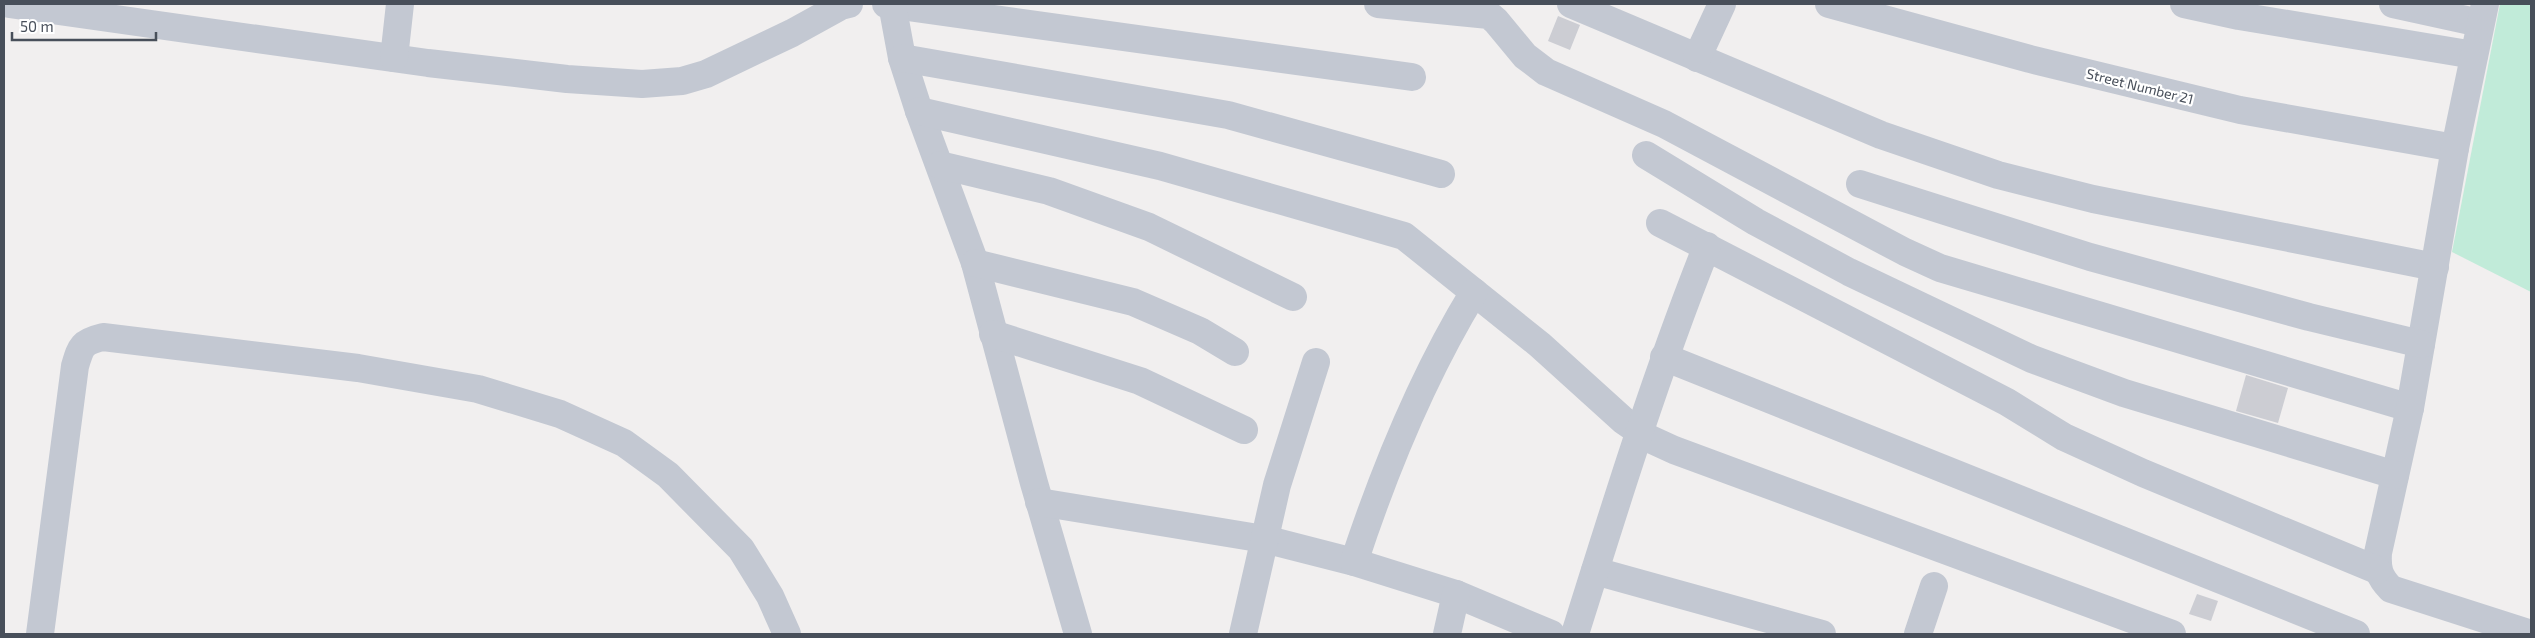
<svg xmlns="http://www.w3.org/2000/svg" width="2535" height="638" font-family="'Exo 2',sans-serif">
  <rect width="100%" height="100%" fill="#f1efef"/>
  <path fill="#c1ebd9" d="M2500,4H2531V292L2452,252Z"/>
  <g fill="#cccdd3">
    <path d="M1558,16L1580,25L1570,50L1548,41Z"/>
    <path d="M2246,375L2288,388L2278,423L2236,411Z"/>
    <path d="M2197,594L2218,601L2211,621L2189,614Z"/>
  </g>
  <g fill="none" stroke-linecap="round" stroke-linejoin="round">
    <g stroke="#c3c8d2" stroke-width="28">
      <path d="M9,4L428,63L567,79L642,84L682,81L706,74L792,33L841,6L849,4"/>
      <path d="M886,4L1412,77"/>
      <path d="M892,4L902,58L919,111L975,263L1034,483L1078,634"/>
      <path d="M1378,4L1489,15L1496,21L1525,56L1546,72L1664,124L1905,252L1940,268L2410,408"/>
      <path d="M1571,4L1881,135L1998,175L2093,199L2435,267"/>
      <path d="M1829,4L2030,59L2240,110L2455,148"/>
      <path d="M2184,4L2239,16L2474,55"/>
      <path d="M2393,4L2480,23"/>
      <path d="M2485,4L2455,148L2410,408L2378,553C2377,569 2379,577 2391,589L2531,634"/>
      <path d="M394,58L400,4"/>
      <path d="M902,58L1228,115L1441,174"/>
      <path d="M1697,58L1722,4"/>
      <path d="M919,111L1160,166L1404,236L1540,345L1624,421L1650,439L1674,450L2172,634"/>
      <path d="M1646,155L1756,222L1849,272L2032,359L2124,393L2395,475"/>
      <path d="M940,165L1049,191L1149,227L1293,297"/>
      <path d="M1860,184L2090,257L2309,317L2421,344"/>
      <path d="M1660,223L2007,402L2064,437L2143,473L2377,570"/>
      <path d="M975,263L1133,302L1200,331L1235,352"/>
      <path d="M993,334L1140,381L1244,430"/>
      <path d="M1664,357L2356,634"/>
      <path d="M1039,502L1264,539L1354,562L1456,594L1551,634"/>
      <path d="M1354,562C1385,468 1422,377 1474,292"/>
      <path d="M1595,571L1822,634"/>
      <path d="M40,634L75,366C81,346 82,342 103,337L358,368L478,389L560,414L624,443L668,475L741,549L770,596L787,634"/>
      <path d="M1243,634L1277,485L1316,362"/>
      <path d="M1447,634L1456,594"/>
      <path d="M1575,634C1616,503 1656,374 1707,246"/>
      <path d="M1918,634L1934,586"/>
    </g>
  </g>
  <g text-anchor="middle" dominant-baseline="central" stroke-width="4.5" stroke-linejoin="round" paint-order="stroke">
    <g font-size="14" fill="#484f5a" stroke="#fff">
      <text transform="translate(2140 86) rotate(14)">Street Number 21</text>
    </g>
  </g>
  <rect width="2535" height="638" fill="none" stroke="#484f5a" stroke-width="10"/>
  <path d="M12 32v8h144v-8" fill="none" stroke="#484f5a" stroke-width="2.5"/>
  <text x="20" y="32" font-size="15" fill="#484f5a" stroke="#ffffff" stroke-width="4" paint-order="stroke">50 m</text>
</svg>
